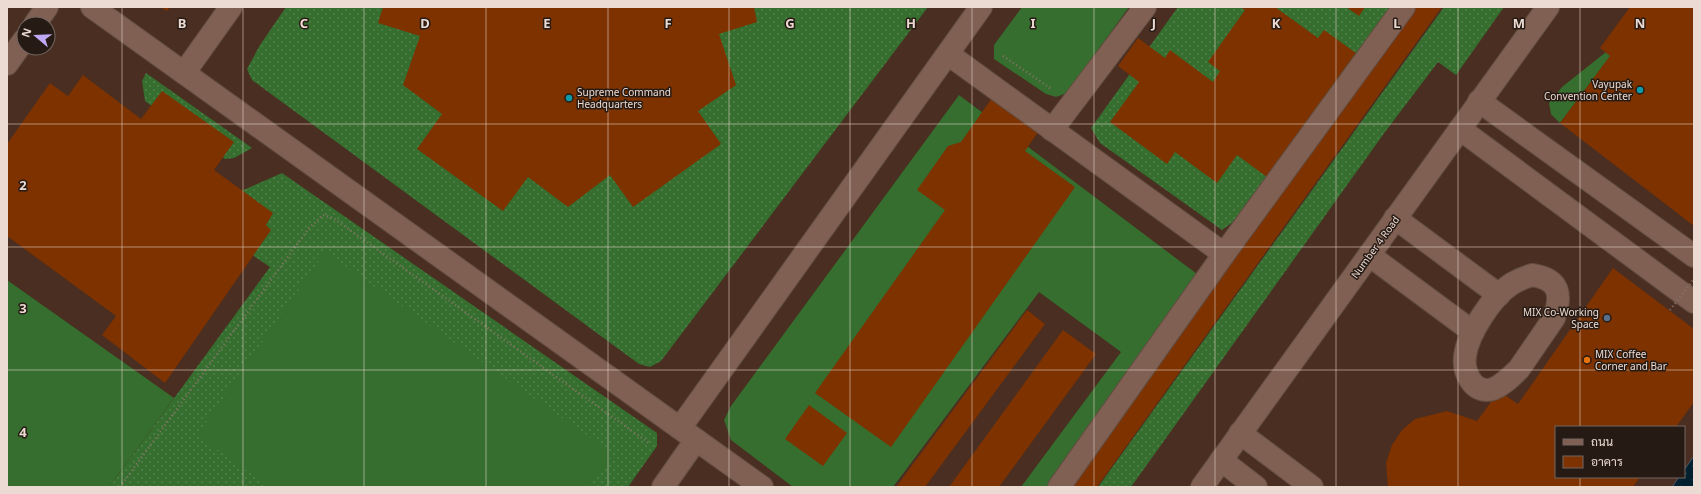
<svg xmlns="http://www.w3.org/2000/svg" width="1701" height="494" font-family="'Noto Sans',Sarabun,sans-serif">
  <defs>
    <pattern id="grass-dots" width="8" height="8" patternUnits="userSpaceOnUse"><rect width="8" height="8" fill="#356e2e"/><path d="M2 2h.1M6 6h.1" fill="none" stroke="#52824b" stroke-width="1.8" stroke-linecap="round"/></pattern>
    <pattern id="water-ripples" width="26" height="14" patternUnits="userSpaceOnUse"><rect width="26" height="14" fill="#022130"/><path d="M2 4q2-2 4 0t4 0M15 11q2-2 4 0t4 0" fill="none" stroke="#27414d"/></pattern>
  </defs>
  <rect width="100%" height="100%" fill="#492e21"/>
  <g fill="url(#grass-dots)">
    <path d="M286,7H928L661,361L650,367L639,364L252,80L247,69L260,45Z"/>
    <path d="M1178,7H1391L1233,222L1222,230L1100,143L1091,128Z"/>
    <path d="M1444,7H1504L1456,75L1438,62L1385,132L1131,487H1098Z"/>
    <path d="M146,73L252,148L234,158L225,159L145,101L142,81Z"/>
    <path d="M282,173L657,433V446L628,487H109L270,267L224,236L223,199Z"/>
  </g>
  <g fill="#356e2e">
    <path d="M1022,7H1129L1067,93L1056,97L1046,94L994,59V45Z"/>
    <path d="M1647,7L1560,123L1551,114L1549,103L1562,87L1606,52Z"/>
    <path d="M959,95L1197,274L1050,487H1021L1121,352L1039,292L893,487H793L731,440L724,420L731,406Z"/>
    <path d="M325,252L613,454L589,487H270L197,435Z"/>
    <path d="M7,280L174,398L109,487H7Z"/>
  </g>
  <path fill="url(#water-ripples)" stroke="#485961" d="M1694,456V487H1672L1679,477H1684V470Z"/>
  <g fill="#7d3200">
    <path d="M161,7H170L167,11Z"/>
    <path d="M383,7H754L757,22L719,34L736,85L698,111L721,144L633,207L610,175L568,207L528,177L503,211L417,149L442,114L403,85L420,36L378,23Z"/>
    <path d="M1240,7H1275L1318,38L1324,30L1356,53L1267,177L1237,155L1217,183L1175,152L1167,164L1110,122L1139,82L1118,66L1138,38L1165,58L1170,50L1213,82L1220,71L1208,62L1245,10Z"/>
    <path d="M1346,7H1365L1359,16Z"/>
    <path d="M1414,7H1442L1097,487H1068Z"/>
    <path d="M1630,7H1694V226L1560,123L1610,56L1600,48Z"/>
    <path d="M83,75L141,119L162,91L234,142L214,170L273,213L266,225L271,230L165,383L102,335L116,316L7,236V144L50,83L68,96Z"/>
    <path d="M994,95L1041,128L1025,151L1075,187L891,447L815,393L945,210L917,190L948,146L961,142Z"/>
    <path d="M1613,268L1694,329V402L1676,427H1556V477H1640L1633,487H1388L1386,463L1392,445L1402,430L1415,419L1447,411L1477,421L1499,391L1518,404Z"/>
    <path d="M1027,310L1045,324L925,487H896Z"/>
    <path d="M1063,330L1096,354L999,487H949Z"/>
    <path d="M809,405L847,433L823,466L785,439Z"/>
  </g>
  <g fill="none" stroke-linecap="round" stroke-linejoin="round">
    <g stroke="#634d41" stroke-width="24">
      <g id="minor">
        <path d="M92,7L762,487"/>
        <path d="M35,24L47,7"/>
        <path d="M948,54L1224,254"/>
        <path d="M7,64L24,40"/>
        <path d="M184,73L231,7"/>
        <path d="M1479,101L1694,256"/>
        <path d="M1460,129L1694,302"/>
        <path d="M1052,130L1145,7"/>
        <path d="M1395,218L1499,295"/>
        <path d="M1369,255L1473,332"/>
        <path d="M1532,275C1560,279 1562,295 1554,318L1519,369C1511,377 1503,385 1493,389C1473,395 1463,372 1465,356C1468,333 1492,297 1510,285C1517,280 1524,278 1532,275Z"/>
        <path d="M680,428L981,7"/>
        <path d="M1240,433L1312,487"/>
        <path d="M1221,460L1256,487"/>
        <path d="M663,487L696,440"/>
        <path d="M1059,487L1224,254L1404,7"/>
        <path d="M1202,487L1548,7"/>
      </g>
    </g>
    <g stroke="#8b7469" stroke-width="2.5" stroke-dasharray="1 3" stroke-linecap="butt">
      <path d="M1003,56L1050,88L1053,89"/>
      <path d="M120,487L309,228L323,215L333,218L649,443"/>
    </g>
    <use href="#minor" stroke="#7f6052" stroke-width="22"/>
    <path stroke="#8b7469" stroke-width="2.5" stroke-dasharray="1 3" stroke-linecap="butt" d="M1670,310L1694,279"/>
  </g>
  <path fill="none" stroke="#ecdbd2" stroke-width="1" stroke-opacity="0.55" d="M122,7V487M243,7V487M364,7V487M486,7V487M608,7V487M729,7V487M850,7V487M972,7V487M1094,7V487M1215,7V487M1336,7V487M1458,7V487M1580,7V427M7,124H1694M7,247H1694M7,370H1694M1580,477V487"/>
  <g fill="#0f9aa8" stroke="#261a14" stroke-width="1.5">
    <circle cx="1640" cy="90" r="4"/>
    <circle cx="569" cy="98" r="4"/>
  </g>
  <circle fill="#5c6f8a" stroke="#261a14" stroke-width="1.5" cx="1607" cy="318" r="4"/>
  <circle fill="#e8710a" stroke="#261a14" stroke-width="1.5" cx="1587" cy="360" r="4"/>
  <g text-anchor="middle" dominant-baseline="central" stroke-width="3" stroke-linejoin="round" paint-order="stroke">
    <g font-size="10" fill="#ecdbd2" stroke="#261a14" text-anchor="end">
      <text x="1632" y="84">Vayupak<tspan x="1632" dy="12">Convention Center</tspan></text>
      <text x="577" y="92" text-anchor="start">Supreme Command<tspan x="577" dy="12">Headquarters</tspan></text>
      <text x="1599" y="312">MIX Co-Working<tspan x="1599" dy="12">Space</tspan></text>
      <text x="1595" y="354" text-anchor="start">MIX Coffee<tspan x="1595" dy="12">Corner and Bar</tspan></text>
    </g>
    <g font-size="10" fill="#ecdbd2" stroke="#261a14">
      <text transform="translate(1375 247) rotate(-54)">Number 4 Road</text>
    </g>
  </g>
  <g font-size="13" text-anchor="middle" font-weight="bold" fill="#ecdbd2" stroke="#261a14" stroke-width="3" stroke-linejoin="round" paint-order="stroke">
    <text x="182" y="28">B</text>
    <text x="304" y="28">C</text>
    <text x="425" y="28">D</text>
    <text x="547" y="28">E</text>
    <text x="668" y="28">F</text>
    <text x="790" y="28">G</text>
    <text x="911" y="28">H</text>
    <text x="1033" y="28">I</text>
    <text x="1154" y="28">J</text>
    <text x="1276" y="28">K</text>
    <text x="1397" y="28">L</text>
    <text x="1519" y="28">M</text>
    <text x="1640" y="28">N</text>
    <text x="23" y="190">2</text>
    <text x="23" y="313">3</text>
    <text x="23" y="437">4</text>
  </g>
  <rect width="1701" height="494" fill="none" stroke="#ecdbd2" stroke-width="16"/>
  <rect x="1555" y="426" width="130" height="52" fill="#261a14" stroke="#756760"/>
  <rect x="1563" y="439" width="20" height="6" fill="#7f6052" stroke="#756760"/>
  <text x="1591" y="446" font-size="12" fill="#ecdbd2">ถนน</text>
  <rect x="1563" y="456" width="20" height="12" fill="#7d3200" stroke="#756760"/>
  <text x="1591" y="466" font-size="12" fill="#ecdbd2">อาคาร</text>
  <g transform="translate(36 36) rotate(289)"><circle r="19" fill="#261a14" stroke="#756760"/>
  <path d="M0-3L7 15L0 10L-7 15Z" fill="#bfa9f4"/>
  <text y="-6" font-size="11" font-weight="bold" text-anchor="middle" fill="#ecdbd2">N</text>
  </g>
</svg>
